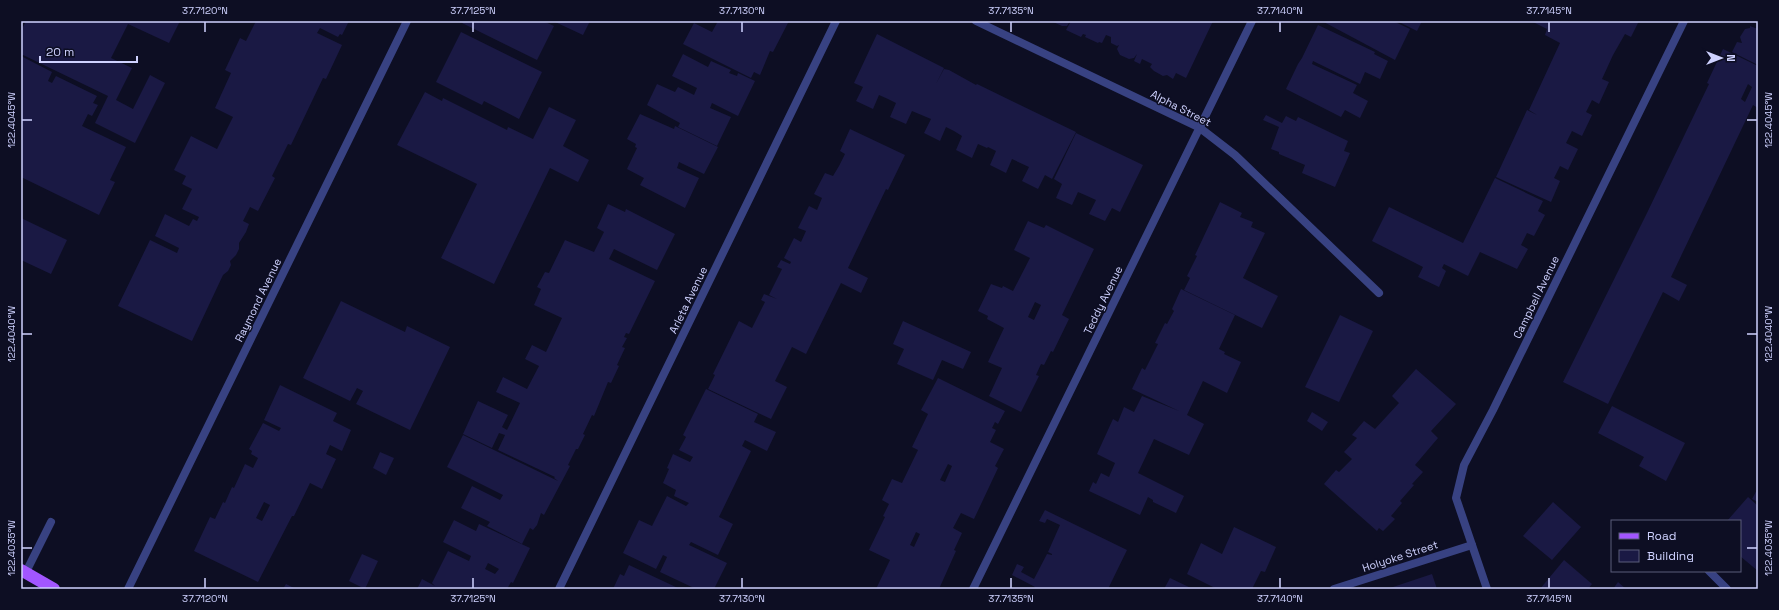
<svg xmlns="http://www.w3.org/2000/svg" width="1779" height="610" font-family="'Space Grotesk',sans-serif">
  <rect width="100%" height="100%" fill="#0d0e23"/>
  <g fill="#1a1944" fill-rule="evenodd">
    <path d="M26,21H180L169,43L128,24L111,58L132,68L116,100L133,109L150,75L165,83L135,143L95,123L108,96L21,54V31Z"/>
    <path d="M256,21H349L342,35L340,34L338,37L320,28L317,33L342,45L326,79L323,78L291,145L288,144L272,176L275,178L258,211L250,207L243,221L249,224L246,232L239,243V249L236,255L230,261L231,265L228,271L223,275L192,341L118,306L150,240L177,253L179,248L155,236L165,214L189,226L193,219L197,221L199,217L182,209L192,189L182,184L186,176L174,170L191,136L217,149L233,117L215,108L231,73L225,70L240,38L246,41Z"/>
    <path d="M463,21H543L554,26L537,60L462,23Z"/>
    <path d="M553,21H590L583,35Z"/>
    <path d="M718,21H789L773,52L770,51L760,75L754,72L751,78L683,44L694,23L712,32Z"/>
    <path d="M1051,21H1070L1067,26H1062Z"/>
    <path d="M1071,21H1213L1186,78L1176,73L1173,79L1167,75L1163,76L1154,71L1150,67L1152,64L1142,59L1140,64L1134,61L1137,54L1134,58L1129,59L1120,55L1117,49L1119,45L1117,46L1111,43V37L1106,35L1102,43L1099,42L1098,43L1085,37L1086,35L1083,34L1081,37L1066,30Z"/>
    <path d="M1322,21H1393L1410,29L1395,60Z"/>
    <path d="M1397,21H1422L1417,31Z"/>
    <path d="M1531,21H1639L1631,37L1625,34L1613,55L1602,79L1609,82L1599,104L1592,100L1586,112L1592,115L1582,136L1572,131L1566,143L1578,149L1568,170L1560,166L1554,178L1560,181L1551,202L1496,177L1527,110L1537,115L1529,110L1560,43L1545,35L1547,29Z"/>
    <path d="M1318,25L1375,52L1374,54L1388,61L1380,79L1365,72L1360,84L1313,61L1312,64L1357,85L1353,93L1368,101L1360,118L1345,110L1341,117L1286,89L1298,64L1302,58L1307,61L1302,58Z"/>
    <path d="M1750,26L1758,29V65L1732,52L1737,42L1742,43L1740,37L1745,29L1750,28Z"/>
    <path d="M461,32L542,72L519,119L484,101L482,105L436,82Z"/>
    <path d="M877,34L944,68L936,84L944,69L949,70L976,85L977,84L1076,132L1052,179L1045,175L1038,189L1022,181L1029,167L1012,159L1006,173L990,165L996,151L988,147L987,148L978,144L972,158L956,150L962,136L954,131L946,127L940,141L924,133L931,119L912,111L906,124L890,117L896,103L888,99L879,95L873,109L856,101L863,87L854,83Z"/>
    <path d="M1723,49L1758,66V108L1753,105L1671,277L1687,285L1679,301L1663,292L1608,404L1563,382L1647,213L1709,84L1707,83ZM1748,84L1752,87L1745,102L1741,99Z"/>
    <path d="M683,54L708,67L711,61L731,70L729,73L737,76L738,73L755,81L738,116L712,103L710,108L731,117L717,146L678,127L680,123L647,105L657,84L675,92L678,87L694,95L697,88L672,76Z"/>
    <path d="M21,56L52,72L48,81L52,83L56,76L97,96L93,103L98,105L92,116L88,114L82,126L126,147L110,180L115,182L99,215L21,177Z"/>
    <path d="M425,92L442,101L443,98L507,130L508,127L533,139L549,107L576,120L563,146L589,160L578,182L550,168L494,284L441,258L477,184L397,145Z"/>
    <path d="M640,114L674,129L675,126L718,147L704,174L679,162L677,168L699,178L685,208L640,185L644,178L627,169L637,148L635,147L636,144L627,139Z"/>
    <path d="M1266,115L1282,123L1286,116L1296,121L1298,117L1348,141L1344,151L1350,153L1335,187L1302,173L1305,165L1279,154V152L1271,149L1279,127L1263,120Z"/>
    <path d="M850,129L905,155L888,190L886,189L848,268L868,278L861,293L841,283L806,354L792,347L775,381L787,387L771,419L708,389L715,375L713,374L739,321L752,328L765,302L761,300L764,294L777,299L769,295L782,269L777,267L781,260L790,264L791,262L784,258L794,238L801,242L806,231L798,228L809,206L817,210L822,198L814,194L825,173L833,176L839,166L845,154L840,151Z"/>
    <path d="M1076,133L1143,165L1120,212L1112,208L1105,221L1089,214L1096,200L1085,195L1078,192L1072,205L1056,198L1062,184L1054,179Z"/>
    <path d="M1495,178L1543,201L1538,211L1545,215L1534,236L1527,233L1521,245L1528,249L1517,269L1480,252L1468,276L1444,264L1442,268L1446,271L1439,287L1418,277L1423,267L1372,241L1389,207L1463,243Z"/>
    <path d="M1220,202L1242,213L1240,217L1253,222L1251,227L1265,233L1243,278L1278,296L1262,328L1184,290L1190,278L1187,276L1197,256L1195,255Z"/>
    <path d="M608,204L625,212L626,209L675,234L657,270L614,249L609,259L655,281L629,334L626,333L624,337L627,338L622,347L625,348L617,365L619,366L611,383L608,382L594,416L592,415L583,434L585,435L578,449H576L568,465L570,466L544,515L541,513L537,525L533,530L530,528L522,544L487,526L490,522L461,508L472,486L500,500L503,495L447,467L463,435L558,481L554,478L555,477L498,450L505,435L499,433L492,448L463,434L478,401L508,415L502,427L507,430L520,403L496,392L503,377L527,389L539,366L525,359L532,345L546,352L562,318L534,305L541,289L537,287L545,272L549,273L565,240L594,252L604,232L597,228Z"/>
    <path d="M21,218L67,240L51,274L21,260Z"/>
    <path d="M1028,221L1044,228L1046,225L1094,249L1062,315L1069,319L1053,352L1051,351L1044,365L1041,364L1036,375L1039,376L1021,412L989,396L1002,368L988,362L1004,328L987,319L988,316L978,311L991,284L1002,288L1003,286L1013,291L1030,258L1014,250ZM1035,302L1041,305L1034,320L1028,317Z"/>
    <path d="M1181,289L1235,315L1219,349L1225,352L1224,354L1241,362L1227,393L1203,381L1187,415L1204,424L1189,455L1154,439L1138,473L1184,496L1176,513L1153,502V500L1148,497L1140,515L1089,491L1093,482L1096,484L1101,473L1109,477L1115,463L1097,454L1113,419L1118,422L1124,407L1134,412L1142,396L1179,411L1132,389L1142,368L1145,370L1158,344L1155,343L1165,323L1167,324L1174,311L1172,309Z"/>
    <path d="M341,301L405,332L407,326L450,347L410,430L356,404L363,391L357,388L350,401L303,378Z"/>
    <path d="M1340,315L1373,331L1339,402L1305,387Z"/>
    <path d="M903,321L971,352L963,369L942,360L933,380L897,364L904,349L893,344Z"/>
    <path d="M1416,369L1456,404L1431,431L1438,438L1415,465L1423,472L1412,484L1414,485L1400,501L1402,503L1391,516L1395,519L1383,531L1379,528L1377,531L1324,484L1336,470L1339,472L1352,459L1344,452L1357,438L1352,435L1364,421L1375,429L1399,403L1392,396Z"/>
    <path d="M938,378L1005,411L998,424L995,422L992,428L996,430L990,442L1004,449L995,466L998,468L974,519L961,513L953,528L962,533L954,550L956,551L939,589H876L890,560L869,550L885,517L883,516L889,504L882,500L892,479L902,483L918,450L912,447L928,414L921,410ZM948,464L952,466L945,482L940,480ZM916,532L920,534L914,547L910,545Z"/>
    <path d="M280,385L337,413L333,421L351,430L342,451L330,445L326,454L336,459L322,489L310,483L294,516H292L258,582L194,551L210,517L215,519L223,502L225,503L232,487L234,488L245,464L253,468L258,458L251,454L252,451L249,449L263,423L279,431L281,428L264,420ZM264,502L270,505L262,521L256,518Z"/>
    <path d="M706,389L758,414L754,422L776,432L767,451L745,440L742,446L751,451L719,517L733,524L718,555L691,542L689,545L727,563L714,589H696L660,572L667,557L663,555L656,569L623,553L639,520L652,526L667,496L686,506L689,503L674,496L676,490L663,483L669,469L667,468L673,454L690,462L693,457L679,450L686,437L683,435Z"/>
    <path d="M1612,406L1685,443L1666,481L1639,466L1644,457L1598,433Z"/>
    <path d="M1312,412L1328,422L1322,431L1307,421Z"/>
    <path d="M380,452L394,458L386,475L373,468Z"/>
    <path d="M1758,488V502L1752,499Z"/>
    <path d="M1748,497L1758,506V571L1740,556V521H1727Z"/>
    <path d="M1553,502L1581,527L1552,560L1523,536Z"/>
    <path d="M1045,510L1127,550L1108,589H1034L1035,587L1012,575L1017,564L1024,567L1021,572L1034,579L1047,554L1052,555V554L1048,552L1060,525L1047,519L1045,523L1039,521Z"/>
    <path d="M454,520L476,531L479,524L530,548L513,583L511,582L507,589H417L422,579L435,586L432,583L448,551L469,561L471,556L443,542ZM488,563L499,569L495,574L485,569Z"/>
    <path d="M1234,527L1276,547L1265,572L1261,571L1252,589H1217L1187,574L1201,543L1222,554Z"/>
    <path d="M362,554L378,561L365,589L349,581Z"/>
    <path d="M1564,560L1592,584L1588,589H1540Z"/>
    <path d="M629,565L680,589H613L620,574L624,576Z"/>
    <path d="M1432,574L1437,589H1387Z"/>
    <path d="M1170,578L1193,589H1164Z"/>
    <path d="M1618,582L1626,589H1613Z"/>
    <path d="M286,584L296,589H283Z"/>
  </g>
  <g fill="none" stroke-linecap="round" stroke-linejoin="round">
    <path stroke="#384282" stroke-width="8" d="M26,572L51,522"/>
    <g stroke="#384282" stroke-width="8">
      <path d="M976,21L1200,128L1235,155L1379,293"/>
      <path d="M1709,571L1727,589"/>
      <path d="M128,589L407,21"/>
      <path d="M559,589L836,21"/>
      <path d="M973,589L1252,21"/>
      <path d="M1334,589L1472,545"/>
      <path d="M1487,589L1456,498L1464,465L1493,410L1684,21"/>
    </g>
    <path stroke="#a256ff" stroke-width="12" d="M21,570L54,589"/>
  </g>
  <path fill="none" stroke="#cfd2ff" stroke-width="1.5" d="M205,22V32M473,22V32M742,22V32M1011,22V32M1280,22V32M1549,22V32M22,120H32M1747,120H1757M22,334H32M1747,334H1757M22,548H32M1747,548H1757M205,578V588M473,578V588M742,578V588M1011,578V588M1280,578V588M1549,578V588"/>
  <g text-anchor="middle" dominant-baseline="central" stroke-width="3" stroke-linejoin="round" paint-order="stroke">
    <g font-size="11" fill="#cfd2ff" stroke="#0d0e23">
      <text transform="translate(1181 108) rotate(27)">Alpha Street</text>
      <text transform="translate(1536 297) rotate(-64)">Campbell Avenue</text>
      <text transform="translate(258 300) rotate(-64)">Raymond Avenue</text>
      <text transform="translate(688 300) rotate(-64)">Arleta Avenue</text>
      <text transform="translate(1103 300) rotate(-64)">Teddy Avenue</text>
      <text transform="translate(1400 556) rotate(-18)">Holyoke Street</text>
    </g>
  </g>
  <rect width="1779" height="610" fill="none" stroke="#0d0e23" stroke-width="44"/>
  <rect x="1611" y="520" width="130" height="52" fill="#0d0e23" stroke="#5b5c7b"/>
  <rect x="1619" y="533" width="20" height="6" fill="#a256ff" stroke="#5b5c7b"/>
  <text x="1647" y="540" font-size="12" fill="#cfd2ff">Road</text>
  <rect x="1619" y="550" width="20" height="12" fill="#1a1944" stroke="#5b5c7b"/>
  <text x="1647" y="560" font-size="12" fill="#cfd2ff">Building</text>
  <g transform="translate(1721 58) rotate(90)" stroke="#0d0e23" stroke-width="3" paint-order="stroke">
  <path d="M0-3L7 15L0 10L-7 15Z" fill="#cfd2ff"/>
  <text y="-6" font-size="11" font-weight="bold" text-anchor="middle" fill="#cfd2ff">N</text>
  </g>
  <path d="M40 56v6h97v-6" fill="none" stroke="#cfd2ff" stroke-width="2"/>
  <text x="46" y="56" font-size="12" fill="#cfd2ff" stroke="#0d0e23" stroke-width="3" paint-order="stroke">20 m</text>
  <rect x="22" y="22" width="1735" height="566" fill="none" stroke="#cfd2ff" stroke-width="1.5"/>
  <g font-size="10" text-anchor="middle" fill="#cfd2ff">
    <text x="205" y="14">37.7120°N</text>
    <text x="473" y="14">37.7125°N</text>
    <text x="742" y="14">37.7130°N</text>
    <text x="1011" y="14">37.7135°N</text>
    <text x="1280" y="14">37.7140°N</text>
    <text x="1549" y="14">37.7145°N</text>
    <text transform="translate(1768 120) rotate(-90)" y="4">122.4045°W</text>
    <text transform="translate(11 120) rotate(-90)" y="4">122.4045°W</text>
    <text transform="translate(1768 334) rotate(-90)" y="4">122.4040°W</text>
    <text transform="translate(11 334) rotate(-90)" y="4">122.4040°W</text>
    <text transform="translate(1768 548) rotate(-90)" y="4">122.4035°W</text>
    <text transform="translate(11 548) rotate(-90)" y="4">122.4035°W</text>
    <text x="205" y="602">37.7120°N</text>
    <text x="473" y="602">37.7125°N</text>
    <text x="742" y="602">37.7130°N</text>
    <text x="1011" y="602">37.7135°N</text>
    <text x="1280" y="602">37.7140°N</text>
    <text x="1549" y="602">37.7145°N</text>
  </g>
</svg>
